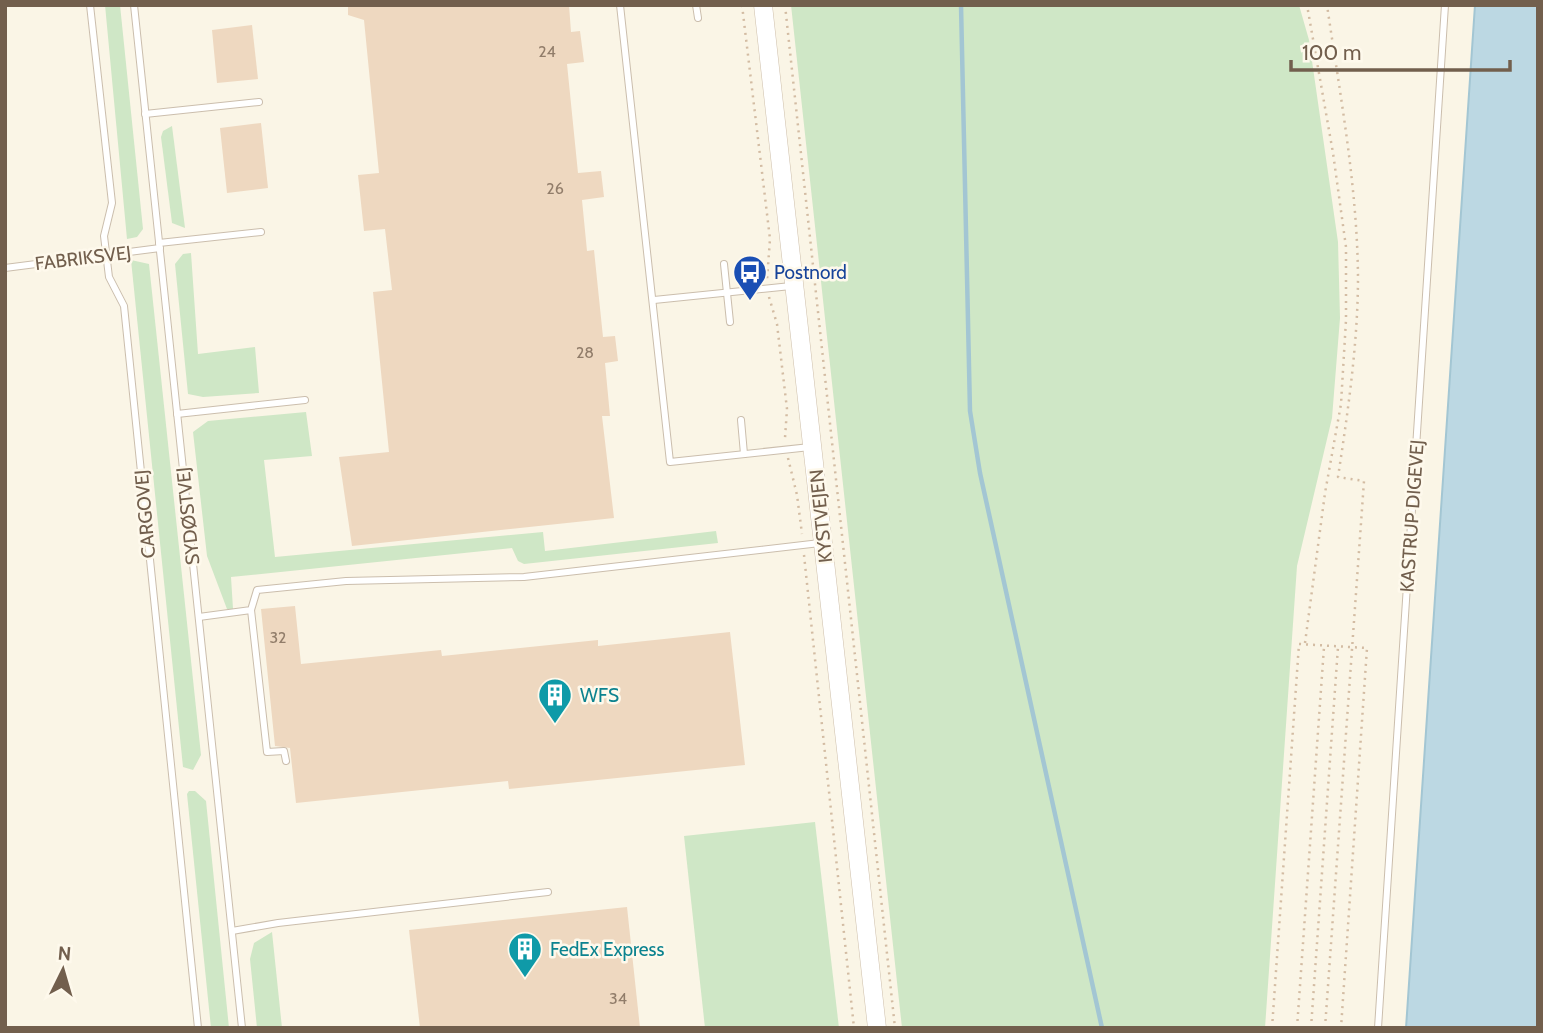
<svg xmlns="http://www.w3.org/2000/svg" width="1543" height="1033" font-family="Cabin,sans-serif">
  <rect width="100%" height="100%" fill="#faf5e6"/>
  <g fill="#cfe7c6">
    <path d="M105,5H120L143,229L137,237L127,239Z"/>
    <path d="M791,5H1299L1309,40L1338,242L1340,318L1332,418L1297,566L1265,1028H902Z"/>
    <path d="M172,126L185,228L172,223L161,137L163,131Z"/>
    <path d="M191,253L198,354L255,347L259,393L203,397L188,394L175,264L183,254Z"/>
    <path d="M131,260L149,264L201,755L193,770L183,767Z"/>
    <path d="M306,412L312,456L264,460L275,557L543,532L545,551L716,531L718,543L524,564L518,561L512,548L231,577L233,609H227L207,556L193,432L208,421Z"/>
    <path d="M189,791H195L206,801L229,1028H211L187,794Z"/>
    <path d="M815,822L839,1028H705L684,836Z"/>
    <path d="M272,932L282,1028H257L250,959L254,943Z"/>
  </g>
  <path fill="#bcd8e3" stroke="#a3c6d3" stroke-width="2" d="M1475,5H1538V1028H1406Z"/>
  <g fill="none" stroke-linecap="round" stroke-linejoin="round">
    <path stroke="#a3c6d3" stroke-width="4.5" d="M961,5L970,411L980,473L1102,1028"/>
  </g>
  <g fill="#eed8c0">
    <path d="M348,5H569L571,32L580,31L584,62L567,64L578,173L601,171L604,197L582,200L587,251L594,250L603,337L615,336L618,361L605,363L610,416H602L614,518L352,546L339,457L389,452L373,292L392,290L385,229L364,231L358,175L379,173L364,20L348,15Z"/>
    <path d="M252,25L258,79L217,83L212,30Z"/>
    <path d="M261,123L268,188L227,193L220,128Z"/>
    <path d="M295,606L301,664L441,650L442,656L598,640V646L730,632L745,765L509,789L508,781L296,803L290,748L275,746L261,609Z"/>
    <path d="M627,907L640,1028H420L409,930Z"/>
  </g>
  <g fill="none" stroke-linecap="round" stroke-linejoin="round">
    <g stroke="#cbbead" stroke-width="8">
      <g id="lane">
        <path d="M90,5L112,203L104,236L109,277L124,306L198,1028"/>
        <path d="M134,5L242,1028"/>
        <path d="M620,5L670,462L810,447"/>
        <path d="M696,5L698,18"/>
        <path d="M145,114L259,102"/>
        <path d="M159,243L261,232"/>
        <path d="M724,264L730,322"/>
        <path d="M5,268L160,248"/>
        <path d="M654,300L791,286"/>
        <path d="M177,414L305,400"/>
        <path d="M741,420L744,454"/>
        <path d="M251,610L267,752L284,751L286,761"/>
        <path d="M199,617L251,610L257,590L346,581L524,577L820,543"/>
        <path d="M232,931L278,923L548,892"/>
        <path d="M1378,1028L1445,5"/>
      </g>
    </g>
    <g stroke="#cebfab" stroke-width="19">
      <path id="secondary" d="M763,5L877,1028"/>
    </g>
    <g stroke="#d3bca3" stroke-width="2.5" stroke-dasharray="2 5" stroke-linecap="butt">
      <path d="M742,5L770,239L767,280"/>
      <path d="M785,5L895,1028"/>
      <path d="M769,297L777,324L787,409L785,438"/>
      <path d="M788,458L797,495L802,534"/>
      <path d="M804,555L854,1028"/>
      <path d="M1305,643L1325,493L1341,404L1346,320V247L1333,153L1307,5"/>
      <path d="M1272,1028L1299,644L1367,648L1341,1028"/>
      <path d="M1297,1028L1324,647"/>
      <path d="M1311,1028L1338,647"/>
      <path d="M1325,1028L1364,481L1338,477C1348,411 1358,343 1358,276C1357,184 1340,95 1327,5"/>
    </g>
    <use href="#lane" stroke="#fff" stroke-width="6"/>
    <use href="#secondary" stroke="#fff" stroke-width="18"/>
  </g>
  <defs>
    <g id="bus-pin" transform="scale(1.75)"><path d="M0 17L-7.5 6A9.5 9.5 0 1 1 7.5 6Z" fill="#1a4fb4" stroke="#fef9ec"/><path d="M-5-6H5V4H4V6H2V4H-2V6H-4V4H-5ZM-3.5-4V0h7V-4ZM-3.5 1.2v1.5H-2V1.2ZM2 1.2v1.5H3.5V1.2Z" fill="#fff"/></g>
    <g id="building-pin" transform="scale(1.75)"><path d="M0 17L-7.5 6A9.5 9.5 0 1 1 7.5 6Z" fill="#0f9aa8" stroke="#fef9ec"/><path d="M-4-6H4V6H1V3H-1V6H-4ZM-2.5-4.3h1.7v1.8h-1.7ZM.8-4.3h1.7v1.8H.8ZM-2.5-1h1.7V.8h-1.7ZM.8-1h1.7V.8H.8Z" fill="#fff"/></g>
  </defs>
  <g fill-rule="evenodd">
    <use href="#bus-pin" x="750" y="272"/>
    <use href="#building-pin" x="555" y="695"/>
    <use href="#building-pin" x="525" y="949"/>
  </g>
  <g text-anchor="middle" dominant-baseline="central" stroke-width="5" stroke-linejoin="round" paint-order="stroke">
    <g font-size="16" fill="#917d6a">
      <text x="547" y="51">24</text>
      <text x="555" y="188">26</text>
      <text x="585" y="352">28</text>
      <text x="278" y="637">32</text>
      <text x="618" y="998">34</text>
    </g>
    <g font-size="19" fill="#725f4d" stroke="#fef9ec">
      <text transform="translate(83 258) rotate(-7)">FABRIKSVEJ</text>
      <text transform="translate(145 514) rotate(-95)">CARGOVEJ</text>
      <text transform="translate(188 516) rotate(-96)">SYDØSTVEJ</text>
      <text transform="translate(821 516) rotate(-96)">KYSTVEJEN</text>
      <text transform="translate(1412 516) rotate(-86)">KASTRUP DIGEVEJ</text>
    </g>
    <g font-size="19" fill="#164399" stroke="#fef9ec" text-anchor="start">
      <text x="774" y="272">Postnord</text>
    </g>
    <g font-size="19" fill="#0d838f" stroke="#fef9ec" text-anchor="start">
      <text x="580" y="695">WFS</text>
      <text x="550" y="949">FedEx Express</text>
    </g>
  </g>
  <rect width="1543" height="1033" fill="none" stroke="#725f4d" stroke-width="14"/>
  <g transform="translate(63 970) rotate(5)" stroke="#fef9ec" stroke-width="5" paint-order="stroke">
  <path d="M0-5L12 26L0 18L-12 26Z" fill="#725f4d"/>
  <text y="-10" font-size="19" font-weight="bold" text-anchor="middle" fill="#725f4d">N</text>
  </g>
  <path d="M1291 60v10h219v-10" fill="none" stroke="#725f4d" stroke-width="3.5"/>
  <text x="1302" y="60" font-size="21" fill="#725f4d" stroke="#fef9ec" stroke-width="5" paint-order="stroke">100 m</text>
</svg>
